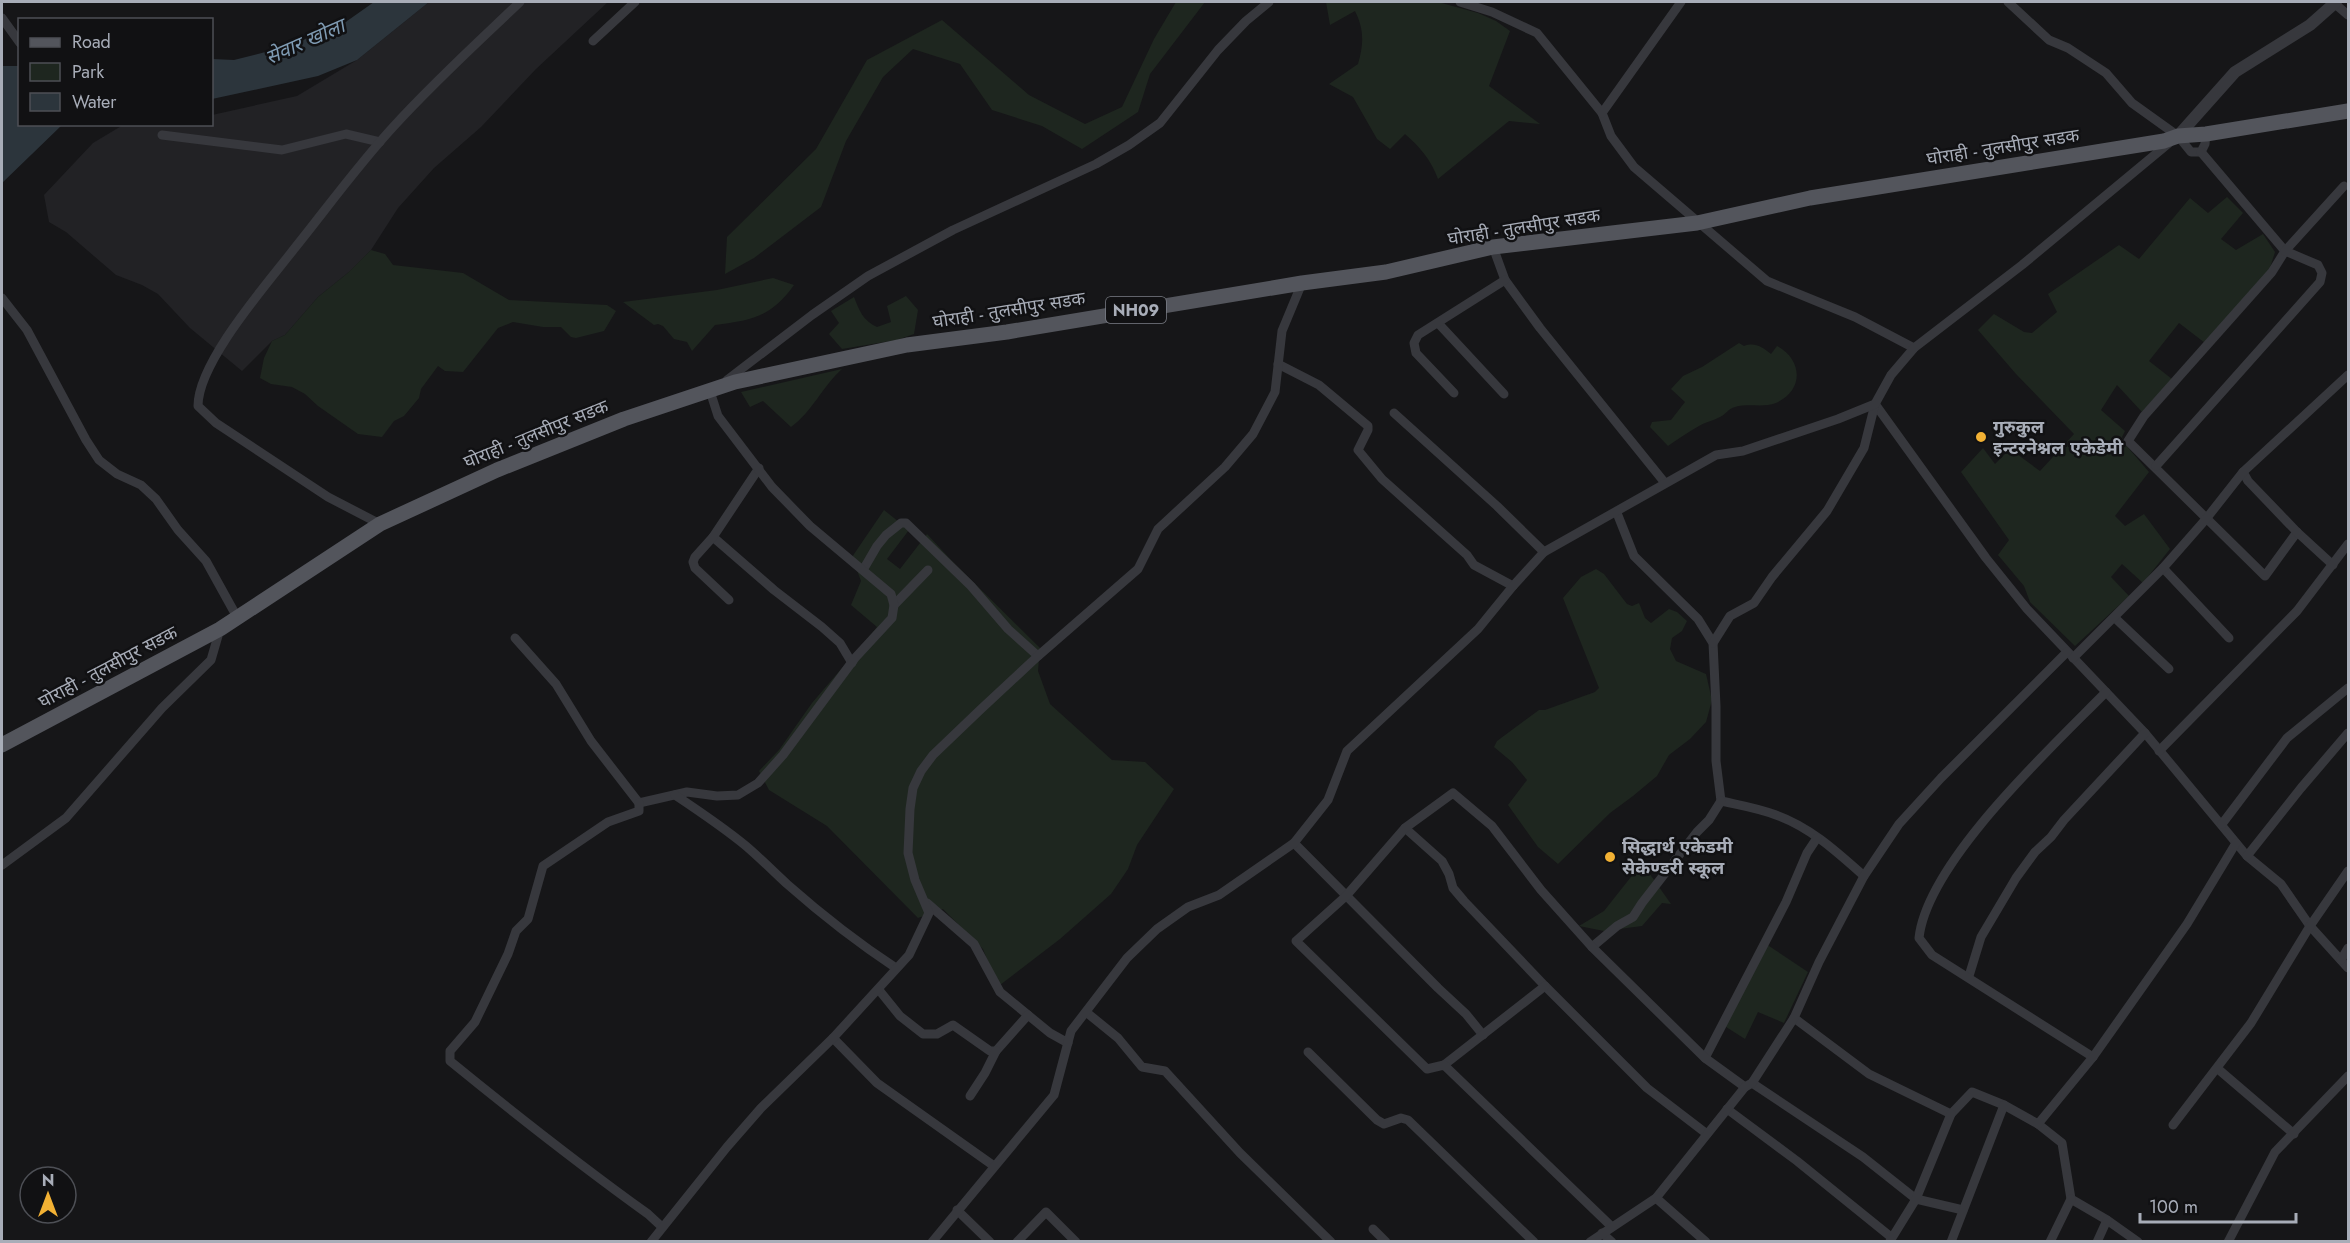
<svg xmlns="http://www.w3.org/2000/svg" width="2350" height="1243" font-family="Jost,'Noto Sans Devanagari',sans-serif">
  <rect width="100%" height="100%" fill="#161618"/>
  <path fill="#222225" d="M429,2H608L536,69L481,127L434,168L398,208L371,250L349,272L318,297L285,335L272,341L242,371L190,328L158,294L142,285L116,275L66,232L49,222L44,195L93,143L123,125L212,124V115L297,96L357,60Z"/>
  <g fill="#1e261f">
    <path d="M1176,2H1205L1150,74L1138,112L1082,149L1042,126L992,110L960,64L913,49L883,77L846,141L821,207L754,258L725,274L727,237L816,149L867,60L942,20L1029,95L1085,124L1122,107L1154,39Z"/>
    <path d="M1326,2H1438L1478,13L1496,21L1510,31L1489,86L1540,124L1509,121L1438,179C1431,160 1420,147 1405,134L1390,149L1377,139L1353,97L1329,84L1358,64C1364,44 1364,29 1355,11L1330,25Z"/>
    <path d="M2227,197L2243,213L2221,239L2236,250L2263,234L2275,252L2269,271L2205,343L2179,323L2149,361L2172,379L2142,412L2117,385L2101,410L2125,431L2122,437L2124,443L2149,472L2115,516L2125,526L2144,514L2170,549L2143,583L2122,564L2111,577L2129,596L2075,646L2030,602L2024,586L1998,555L2009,540L1961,472L1983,448L1995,464L2010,449L2040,471L2074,434L2016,374L1978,330L1994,314L2024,332L2032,333L2057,312L2048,294L2119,245L2139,259L2190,198L2208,213Z"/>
    <path d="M371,250L385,254L393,265L463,273L509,300L607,305L616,311L604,331L576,338L571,337L561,327H543L513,322L498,328L463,372L445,371L438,366L421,389L419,398L404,416L394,421L382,437L358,434L318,406L305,394L292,387L271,384L260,378L264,358L272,341L285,335L318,297L349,272Z"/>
    <path d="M773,278L794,285C771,317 753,320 715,325L692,351L687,342L674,339L663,326L658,324L654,325L623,302L717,290Z"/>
    <path d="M906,296L918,310L914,334L897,340L842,349L829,334L839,323L831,311L854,297C859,310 863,321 877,327L891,322L887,306Z"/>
    <path d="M1739,343L1744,346C1755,342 1762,347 1771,354L1777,346C1802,359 1805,390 1776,403C1763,408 1748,403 1735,407C1729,408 1725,415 1720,417C1713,421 1705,422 1699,426C1688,432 1678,439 1668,446L1650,427L1652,422L1671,420L1685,402L1671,389L1683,376L1702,367Z"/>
    <path d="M842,369C822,387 812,412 791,427L763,401L750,407L741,392Z"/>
    <path d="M884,510L909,530L887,559L900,569L927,534L953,562L1040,648L1038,671L1050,704L1112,760L1145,762L1174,789L1137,845L1128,869L1111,894L1060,939L1000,985L996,983L983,949L943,909L918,918L827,826L769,790L759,771L779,750L812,703L877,627L851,605L861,581L852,557Z"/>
    <path d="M1596,569L1604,574L1627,604L1632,606L1639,603L1645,618L1651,623L1669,609L1677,612L1687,621L1682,631L1672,638L1670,649L1676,661L1706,674L1712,700L1706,722L1690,739L1669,755L1657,776L1633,796L1610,813L1558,864L1538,847L1508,805L1527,780L1512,762L1494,747L1497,741L1539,710H1545L1595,692L1599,688L1563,598L1581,577Z"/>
    <path d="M1642,863L1671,904L1662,903L1642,926L1604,931L1579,926L1604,911Z"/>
    <path d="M1766,944L1808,972L1784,1023L1758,1012L1745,1039L1723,1025Z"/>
  </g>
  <g fill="#2c353c">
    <path d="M374,2H429L357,60L318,76L212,99V59L234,60L281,48L340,26Z"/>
    <path d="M2,66H19L20,124L62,125L2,183Z"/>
  </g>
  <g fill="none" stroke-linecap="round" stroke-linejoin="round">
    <g stroke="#37383d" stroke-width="9">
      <path d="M1460,2L1492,12L1537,33L1602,113L1611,136L1634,167L1767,281L1855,317L1914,348"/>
      <path d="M2008,2L2049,40L2068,48L2106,73L2132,103L2178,136L2191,152H2201L2205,144L2206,134"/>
      <path d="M2334,3L2348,15"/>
      <path d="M2,18L20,43"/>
      <path d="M593,41L635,2"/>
      <path d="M1602,113L1681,2"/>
      <path d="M162,135L282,150L346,134L380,142"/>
      <path d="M2201,152L2285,251L2272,272L2144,416L2128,441L2265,576L2297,532"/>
      <path d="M1493,247L1505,280L1540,328L1665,483"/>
      <path d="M2,298L27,330L86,440L99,460L117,474L141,485L156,499L178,530L206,561L237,617"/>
      <path d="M1438,323L1504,394"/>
      <path d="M1278,364L1319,385L1368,426V430L1358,450L1382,479L1467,555L1474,565L1513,586"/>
      <path d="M727,380L812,315L868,276L953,230L1096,164L1129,145L1160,123L1218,50L1246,21L1269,2"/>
      <path d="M1454,393L1416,353L1414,343L1418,335L1505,280"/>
      <path d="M1875,404L1986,558L2027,609L2145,733L2247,856L2281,884L2310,926L2348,968"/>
      <path d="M1394,413L1497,506L1544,552"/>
      <path d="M2156,466L2320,282L2322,273L2318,265L2285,251L2344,186"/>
      <path d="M2243,472L2248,481L2297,532L2333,565"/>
      <path d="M1617,513L1634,556L1698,619L1713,643L1716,706V761L1721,801C1739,805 1758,808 1776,815C1810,827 1837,852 1864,876"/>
      <path d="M380,524L328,497L216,423L198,406C198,362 267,284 294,249C327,208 358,165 394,126C434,82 478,42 520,2"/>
      <path d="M713,537L774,590L822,627L840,643L852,663"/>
      <path d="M2163,568L2229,638"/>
      <path d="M863,570L877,546L886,535L901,523H906L971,586L1008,629L1038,656"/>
      <path d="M729,600L695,568L693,562L695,557L713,537L759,468"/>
      <path d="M894,605L928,570"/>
      <path d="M2115,618L2169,669"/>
      <path d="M515,638L556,684L591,741L639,803L687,792L717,796L738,795L758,783L783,755L855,658L892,618L894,605L891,594L810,526L772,487L718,416L710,391"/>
      <path d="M1713,643L1730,616L1754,603L1772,577L1827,511L1864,448L1875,404"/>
      <path d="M2073,658L2163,568L2206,519L2243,472L2348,375"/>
      <path d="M2159,751L2297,611L2348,544"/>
      <path d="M675,795C699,811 723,827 746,846C760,858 773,871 787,884C821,914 858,943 896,968"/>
      <path d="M639,803V811L608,822L543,866L528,919L516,931L508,954L475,1022L450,1051V1061C515,1114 580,1165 648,1214L662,1227"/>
      <path d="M2222,824L2287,738L2348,688"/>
      <path d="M1405,828L1442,861L1449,874L1453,888L1464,901L1545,986L1647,1088L1707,1134"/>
      <path d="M1294,843L1438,988L1466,1014L1483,1035"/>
      <path d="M2247,856L2301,788L2348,733"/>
      <path d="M2,865L66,818L162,708L211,660L220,629"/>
      <path d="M927,903L974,944L1000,992L1028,1015"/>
      <path d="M1592,947L1617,926L1633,917L1642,903L1697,832L1709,820L1721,801"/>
      <path d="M2341,960L2348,948"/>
      <path d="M1969,976L1981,937L2016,878L2035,852L2051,837L2064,820L2145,733"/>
      <path d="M879,990L900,1016L923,1034H937L953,1025L990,1051H996L1028,1015L1050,1033L1068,1043"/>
      <path d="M1086,1012L1118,1038L1142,1067L1165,1071L1240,1153L1331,1242"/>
      <path d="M1794,1018L1869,1074L1951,1114L1972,1092L2004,1105"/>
      <path d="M833,1038L877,1083L994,1166"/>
      <path d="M1308,1052L1377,1120L1384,1124L1401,1118L1408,1120L1534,1242"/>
      <path d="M2093,1057L1932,955L1919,938C1927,862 2052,747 2106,692"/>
      <path d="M1705,1058L1786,902L1807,853L1817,838"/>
      <path d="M1444,1065L1545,986"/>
      <path d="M2218,1069L2294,1134"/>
      <path d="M1752,1083L1863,1157L1916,1199L1963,1210"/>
      <path d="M970,1096L985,1073L996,1051"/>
      <path d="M1727,1109L1797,1161L1891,1237"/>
      <path d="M2038,1124L2062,1143L2071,1199L2107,1220L2138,1242"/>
      <path d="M2173,1125L2251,1023L2310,926L2348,871"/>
      <path d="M1656,1198L1706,1242"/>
      <path d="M957,1210L990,1242"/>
      <path d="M1612,1227L1444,1065L1427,1069L1296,941L1346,896L1405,828L1453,793L1492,826L1541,890L1592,947L1705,1058L1745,1087"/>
      <path d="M1373,1229L1386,1242"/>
      <path d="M1602,1233L1612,1242"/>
      <path d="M1890,1241L1916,1199L1951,1114"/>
      <path d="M651,1242L727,1147L761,1108L833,1038L909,955L929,913L915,880L908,853L910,809L913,788L921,771L933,755L980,710L1038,656L1138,569L1158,529L1225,467L1253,434L1275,392L1282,331L1302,283"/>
      <path d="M932,1242L1054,1095L1071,1031L1127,958L1157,929L1188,907L1219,895L1294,843L1328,800L1347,751L1478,629L1513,586L1544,552L1716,455L1743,451L1838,419L1875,404L1891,375L1914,348L2022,265L2169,143"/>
      <path d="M1017,1242L1046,1212L1076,1242"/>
      <path d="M1590,1242L1656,1198L1745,1087L1752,1083L1794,1018L1819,962L1864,876L1899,824L1941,778L2067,652"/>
      <path d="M1951,1242L2004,1105L2038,1124L2093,1057L2187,924L2236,843"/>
      <path d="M2050,1242L2071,1199"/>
      <path d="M2097,1242L2107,1220"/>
      <path d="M2228,1242L2275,1152L2348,1076"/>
    </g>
    <path stroke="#37383d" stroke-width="12" d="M2178,136L2235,72L2310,25L2336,2"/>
    <path stroke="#53555c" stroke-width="15" d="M2,745L220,629L380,524L497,470L624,419L735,382L907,345L1007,332L1302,283L1386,272L1493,247L1697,223L1810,198L2164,141L2178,136L2206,134L2348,111"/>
  </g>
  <g fill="#f2b134" stroke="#111113" stroke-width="2">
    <circle cx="1981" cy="437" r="6"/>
    <circle cx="1610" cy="857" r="6"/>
  </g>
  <g text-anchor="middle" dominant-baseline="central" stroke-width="5" stroke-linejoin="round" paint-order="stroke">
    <rect fill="#111113" stroke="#7b7e86" stroke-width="1.5" x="1106" y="297" width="60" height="26" rx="4.5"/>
    <g font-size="16" font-weight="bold" fill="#a8adb8">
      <text x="1136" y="310">NH09</text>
    </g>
    <g font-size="18" fill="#a8adb8" stroke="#111113">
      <text transform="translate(2003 147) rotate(-9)">घोराही - तुलसीपुर सडक</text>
      <text transform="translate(1524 227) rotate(-9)">घोराही - तुलसीपुर सडक</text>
      <text transform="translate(1009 310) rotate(-9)">घोराही - तुलसीपुर सडक</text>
      <text transform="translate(536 434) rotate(-22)">घोराही - तुलसीपुर सडक</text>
      <text transform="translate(108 667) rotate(-28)">घोराही - तुलसीपुर सडक</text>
    </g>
    <g font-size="18" font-weight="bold" fill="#a8adb8" stroke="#111113" text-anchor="start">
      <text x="1993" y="427">गुरुकुल<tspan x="1993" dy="21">इन्टरनेश्नल एकेडेमी</tspan></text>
      <text x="1622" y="847">सिद्धार्थ एकेडमी<tspan x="1622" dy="21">सेकेण्डरी स्कूल</tspan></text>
    </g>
    <g font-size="20" font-style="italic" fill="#7f9bb3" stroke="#111113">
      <text transform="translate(305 42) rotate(-24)">सेवार खोला</text>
    </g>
  </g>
  <rect width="2350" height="1243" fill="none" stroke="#a8adb8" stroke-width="6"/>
  <rect x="18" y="18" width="195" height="108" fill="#111113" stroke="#4d4f55" stroke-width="1.5"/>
  <rect x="30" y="38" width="30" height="9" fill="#53555c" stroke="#4d4f55" stroke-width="1.5"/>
  <text x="72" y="48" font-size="18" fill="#a8adb8">Road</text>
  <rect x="30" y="63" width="30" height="18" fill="#1e261f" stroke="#4d4f55" stroke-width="1.5"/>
  <text x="72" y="78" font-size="18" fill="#a8adb8">Park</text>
  <rect x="30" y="93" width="30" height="18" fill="#2c353c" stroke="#4d4f55" stroke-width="1.5"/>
  <text x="72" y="108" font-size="18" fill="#a8adb8">Water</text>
  <g transform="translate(48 1195)"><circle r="28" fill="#111113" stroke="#4d4f55" stroke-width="1.5"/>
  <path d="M0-4.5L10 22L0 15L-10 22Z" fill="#f2b134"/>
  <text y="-9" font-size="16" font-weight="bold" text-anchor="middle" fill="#a8adb8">N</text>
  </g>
  <path d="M2140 1213v9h156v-9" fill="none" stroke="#a8adb8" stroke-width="3"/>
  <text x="2149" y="1213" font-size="18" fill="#a8adb8" stroke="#111113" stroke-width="4.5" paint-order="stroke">100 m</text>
</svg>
